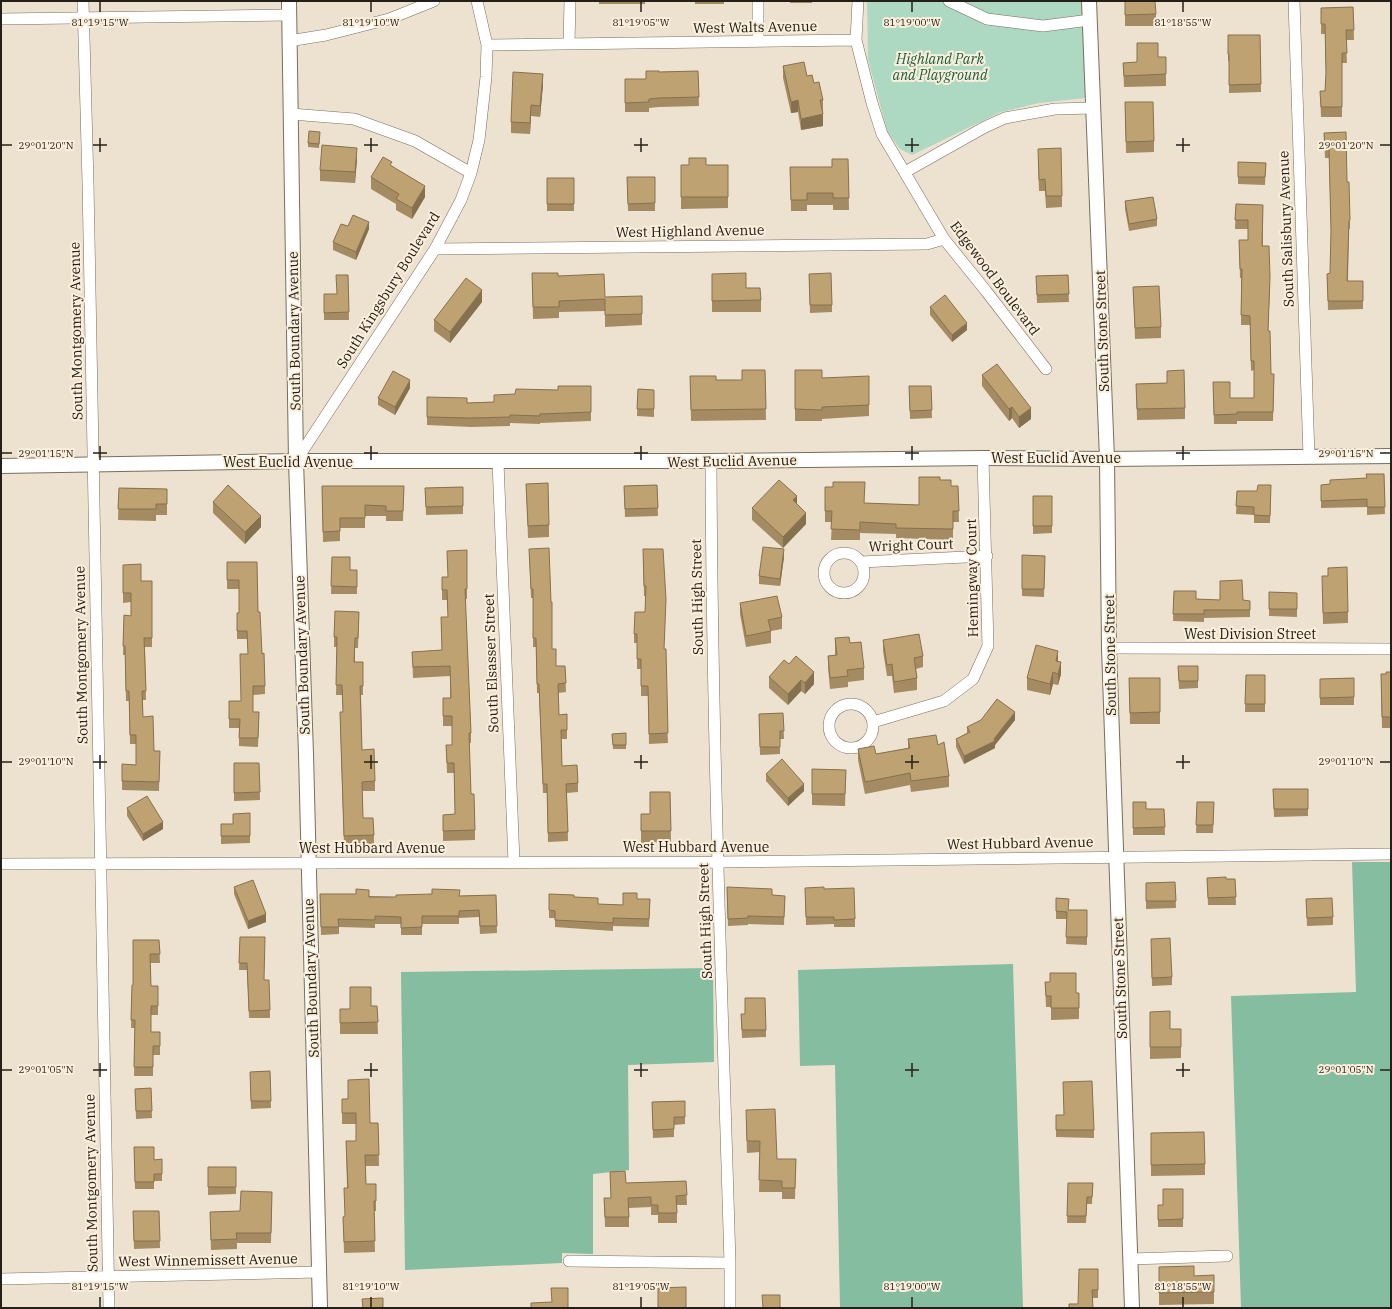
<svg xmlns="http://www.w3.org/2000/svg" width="1392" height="1309" font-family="'IBM Plex Serif',serif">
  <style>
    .green { fill: #add8c1 }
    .forest { fill: #84bda0 }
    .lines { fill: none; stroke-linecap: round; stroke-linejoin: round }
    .minor-casing { stroke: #786e5d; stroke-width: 12 }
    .tertiary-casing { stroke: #786e5d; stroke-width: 16 }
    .minor { stroke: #fff; stroke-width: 11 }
    .tertiary { stroke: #fff; stroke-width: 14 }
    .wall { fill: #a48b61 }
    .shaded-wall { fill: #86714f }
    .building { fill: #bfa271; stroke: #86714f }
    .ticks { fill: none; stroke: #242019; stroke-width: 1.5 }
    .labels { text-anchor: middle; stroke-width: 4; stroke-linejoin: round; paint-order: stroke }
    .street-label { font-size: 14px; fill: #242019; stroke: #fbefdc }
    .park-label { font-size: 14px; font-style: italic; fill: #195e42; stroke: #fbefdc }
    .ticks-label { font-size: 10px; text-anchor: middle; fill: #242019; stroke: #fbefdc; stroke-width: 4; stroke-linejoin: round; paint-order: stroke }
  </style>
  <rect width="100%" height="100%" fill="#ede2cf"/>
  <path class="green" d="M867,1H1084L1085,98L1039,103L1001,112L912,155L900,149L887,131L868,59Z"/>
  <path class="forest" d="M1352,862H1391V1308H1241L1231,996L1356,992Z
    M1013,964L1023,1308H840L835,1065L800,1066L798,970Z
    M713,968L714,1062L628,1065L629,1170L593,1174V1254L562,1253V1263L405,1270L401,972Z"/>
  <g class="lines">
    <g class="minor-casing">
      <path id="minor" d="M83,1L88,183L109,1308
        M758,1V41
        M858,1L856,40L872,103L882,134L944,239L986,291L1046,369
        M949,1L987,19L1043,26L1090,20
        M1294,1L1309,457
        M1,19L289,15
        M289,41L326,35L389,19L434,1
        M569,44L570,1
        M487,45L856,40
        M291,114L354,119L415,141L471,173
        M905,172L985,127L1005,118L1055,109L1093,108
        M435,249L927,244L944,239
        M296,461L435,249L461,200L471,173L479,140L486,77L487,45L477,1
        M711,461C712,729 722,996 730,1263V1308
        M498,462L514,862
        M824 573a20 20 0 1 1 40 0a20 20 0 1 1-40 0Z
        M861,562L987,556
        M1109,648L1391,649
        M829 726a22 22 0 1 1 44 0a22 22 0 1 1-44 0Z
        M873,722L944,701L973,679L988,646L983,458
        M1,864L718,862L1391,854
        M1130,1259L1227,1256
        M569,1261L730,1263
        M1,1279L319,1272"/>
    </g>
    <g class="tertiary-casing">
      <path id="tertiary" d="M289,1L296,461L306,754L320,1308
        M1089,1L1107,459L1109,648L1132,1308
        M1,466L296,461H711L983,458L1107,459L1391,456"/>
    </g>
    <use href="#minor" class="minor"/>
    <use href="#tertiary" class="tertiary"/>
  </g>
  <path class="wall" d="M599,1H645V4H599Z
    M695,1H724V4H695Z
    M790,1H812V3H790Z
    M1125,1L1156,14V26H1125Z
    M1353,7L1354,40H1346L1347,63H1342V117H1321L1320,91H1325L1326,78L1325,34H1321V8Z
    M1228,35H1260L1261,92L1229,93V61H1228Z
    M1137,43L1166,74V86L1124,87L1123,63L1137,62Z
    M783,66L807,76L814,83L823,100V111H822L823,126L801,130L798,112L791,113L783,78Z
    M698,71L699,106L659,107L649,108V112H625V79H646L659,72Z
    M543,85L540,117L531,116L530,134L511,133V122Z
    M1125,102L1154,141V152L1126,153Z
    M1324,133L1347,182L1350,220V229H1349L1348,281H1363V309L1328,310L1327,274L1330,273L1331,234L1329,158H1325Z
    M320,136L319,148L308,147V143Z
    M357,159L355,183L320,181V170Z
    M848,159L849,210H833V205H807V211H791L790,167H832Z
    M1038,160L1062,196V207L1046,208L1045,191H1039Z
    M1238,162L1266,163L1265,185L1238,184Z
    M681,165H728V208L681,209Z
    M392,167L425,197L412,219L396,210V204L371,189V177Z
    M627,177H655V211H628Z
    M547,178H574V211H547Z
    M1125,201L1157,219V226L1129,231L1125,209Z
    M1236,204L1263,205V246L1270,286L1268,331L1271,374H1274L1273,421H1237V424H1214L1213,382L1230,398H1254V370L1251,371L1250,325H1241V278H1240L1239,240H1248V229H1235Z
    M348,226L369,229L356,260L333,250V242Z
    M532,273L558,276L642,314V325L605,327V311L559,312V318L533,319Z
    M712,274L761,300V312H712Z
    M809,274L832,305V312L810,313Z
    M348,275L349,320H324V294H337Z
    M1068,275L1069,302L1037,303L1036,276Z
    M1133,287L1161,327V338L1135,339Z
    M482,302L450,343L434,331V320Z
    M930,307L967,330L952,342L930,315Z
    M765,370L766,420L691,421L690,376L716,380H742Z
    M795,370L822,378L869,405V416L822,419V421H795Z
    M1167,371L1185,408V419L1137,420L1136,384L1167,383Z
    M982,375L1031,419L1019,428L1012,418L1009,421L982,386Z
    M591,386V421L540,423V424L510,423V426L471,427L427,425V397L467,403L494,402L515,394L558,390Z
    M909,386H931L932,418L910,419Z
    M410,388L395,415L378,405V398Z
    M638,389L654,390V417L637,416Z
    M1384,474L1385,514L1367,515V507L1321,508V485L1330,484L1367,478Z
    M940,480L951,486H958L959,522H953V540L896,538V534L860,533V540H831L832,522H825V487L864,503L919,505Z
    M526,484L549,525V537L528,538Z
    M657,485L658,516L625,517L624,486Z
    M322,486H404L403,521H386V516H365V528H340V541L323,542Z
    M463,487V514L426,515L425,488Z
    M119,488L167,489V515H156V521L118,520Z
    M1237,491L1271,493L1270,523H1254V515L1236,514Z
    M1033,496H1052V533L1033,534Z
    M213,502L261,527L245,544L213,513Z
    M752,508L806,524L783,548L752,520Z
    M529,549L556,666H565L566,692L558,693L559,715L567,714V739H561L562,766L578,783V792L567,793L568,841L548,842L547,793H543L539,693H537L536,647H533V598H531Z
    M643,549L664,649L668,743L649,744L648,696H641V669H637V643H634V634L645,612L646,596H644Z
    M467,550V599H465L471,733V743H469L471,794L475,830V840L443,841V815L455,814L454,773H447L446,745H452V726H443V698H450V676L413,678L412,652L442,650L441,617H448L447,600H442V587L448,577Z
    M1022,555L1045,556L1044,597L1022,596Z
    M332,557L350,570H357V594H331Z
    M784,557L780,586L759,584V576Z
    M227,562H257L258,612L265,686V694L253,695V712H259L258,747L239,746V728H229V701H241L248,654L247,639H237V613H239V589H227Z
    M123,565L141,581H152V647H145L146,700H143V717L154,751H160L159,791L122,790V764L136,765V744H130L129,701H126L125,655H123L124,615L131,616V602L123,603Z
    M1322,587L1348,612V623L1323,624Z
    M1174,591L1196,599L1250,601V617L1204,618V622L1173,621Z
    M1269,592L1297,593V617L1269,616Z
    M740,603L782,617V629L771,631V643L746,647L740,614Z
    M359,622L358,648H355V662H363V695H361L362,750L375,781V791H362L363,818L374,835V844L344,845L340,721V712H343L342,695H336L337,647H334V637Z
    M835,638L850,643L864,668V680L848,682V687L830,689L828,667V656L835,655Z
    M883,640L923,656V667L916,669L917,678V690L894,693L892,676H887L883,651Z
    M1058,662L1061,674L1058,685L1053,684L1050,695L1027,690V678Z
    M789,664L814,684L805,694L801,691L788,705L769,688V677Z
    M1178,666H1198V688L1179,689Z
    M1391,672V728H1382L1381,674H1386Z
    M1246,675H1265V712H1245Z
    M1129,678H1160V724H1130Z
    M1354,678V705H1320V679Z
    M783,713L784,739H780V754L760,755L759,714Z
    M1015,720L995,745V748L964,764L956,747V739L967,733V727Z
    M626,733V749H613L612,734Z
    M908,739L938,745L949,776V787L911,792L910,785L865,794L858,760V749L876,754L908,748Z
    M234,763H259L260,800L234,801Z
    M812,769L846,770L845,806L812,805Z
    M766,774L804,791L788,806L766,781Z
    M1273,789H1308V816L1274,817Z
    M670,792L671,842L641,843V814H650Z
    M1133,802L1146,809H1164L1165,835H1133Z
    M1197,802H1214L1213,833H1196Z
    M127,808L163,829L143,841L127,816Z
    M250,813V843L221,844V824H233Z
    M1207,878L1226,879H1235L1236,905H1208Z
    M1175,882L1176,908L1146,909V883Z
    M234,887L266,922L248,929L234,894Z
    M727,887L772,895L785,896L784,925L748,924V925L728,926Z
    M805,888L824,889L855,919V927H834V924L806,925Z
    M320,894L396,897L459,896L496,895L497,933L480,934L479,917L459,918V924H422V935H401V924H375V928L339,927V934L321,935Z
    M549,894L574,897L598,904L623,905L637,899H650L649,927L613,926V931L555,927V918H549Z
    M1056,898L1069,910H1087V945L1066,944L1067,919H1056Z
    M1306,899L1333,917V925L1307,926Z
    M240,937L264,980L270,1010V1018H249L247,970H239Z
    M133,940H159L160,963H150L151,986H158V1015H151V1032H160V1055H153V1076H134L135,1028H131L132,985H133Z
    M1151,947L1172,977V985L1152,986Z
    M1045,982L1076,993L1079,1008V1019L1051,1020V1007H1046Z
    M377,1006L378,1034H340V1009H350Z
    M1150,1012L1170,1029H1181V1058L1150,1059Z
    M741,1014H745L766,1030V1037L742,1038Z
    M270,1071L271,1108L251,1109L250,1072Z
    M151,1088L152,1118L136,1119L135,1089Z
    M342,1099L370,1123H378L379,1166H365L366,1184L376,1201V1211H374L375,1252L344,1253L343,1217L345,1216L347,1188L346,1141H356V1124H342Z
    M685,1101V1124L674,1125V1137L653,1138L652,1102Z
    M1056,1115H1063L1094,1130V1138L1056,1137Z
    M746,1121L777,1159H796L795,1199H782V1192H759L760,1152L747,1153Z
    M1151,1133L1205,1164V1175L1151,1176Z
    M134,1147L154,1160L162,1159V1181H154V1189H135Z
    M208,1167H236V1194L208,1195Z
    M610,1172L626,1183L686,1181L687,1205H677V1223H658V1215H651V1207L629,1208V1227H605L604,1198H611Z
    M1068,1183H1093L1092,1204H1087L1086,1223H1067Z
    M1183,1189V1227H1158V1205H1163Z
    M272,1192L271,1243H237V1249L211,1250L210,1222L240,1211Z
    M133,1211H159L160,1248L134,1249Z
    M1159,1267L1194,1276L1214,1275V1304L1159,1305Z
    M1098,1269V1298H1092L1078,1304Z"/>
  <path class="shaded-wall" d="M543,74V85L540,117V106Z
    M798,100V112L791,113V102Z
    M531,105V116L530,134V123Z
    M823,114V126L801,130V119Z
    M357,148V159L355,183V172Z
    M425,186V197L412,219V208Z
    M369,222V229L356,260V252Z
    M482,290V302L450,343V332Z
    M967,323V330L952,342V335Z
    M410,380V388L395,415V407Z
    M1012,407V418L1009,421V409Z
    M1031,408V419L1019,428V417Z
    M797,496V508L793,500Z
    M806,513V524L783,548V537Z
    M261,516V527L245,544V532Z
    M784,549V557L780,586V579Z
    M1058,651V662L1056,661Z
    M1061,662V674L1058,685V674Z
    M814,672V684L805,694V683Z
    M1053,672V684L1050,695V684Z
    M801,680V691L788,705V694Z
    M1015,712V720L995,745V748L964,764V756L994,739Z
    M804,784V791L788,806V798Z
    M163,822V829L143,841V834Z
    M266,914V922L248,929V921Z"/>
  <path class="building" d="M1125,1H1155L1156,14L1125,15Z
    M1353,7L1354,30H1346L1347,53H1342V107H1321L1320,91H1325L1326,73L1325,24H1321V8Z
    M1228,35H1260L1261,84L1229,85V54H1228Z
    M1137,43H1158V57H1166V74L1124,76L1123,63L1137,62Z
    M804,62L807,76L812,75L814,83L819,82L823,100H820L823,114L801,119L798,100L791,102L783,66Z
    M646,71H659V72L698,71L699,97L659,98L649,99V102L625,103V79H646Z
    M513,72L543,74L540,106L531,105L530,123L511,122Z
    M1125,102H1153L1154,141L1126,142Z
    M309,131L320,132L319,144L308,143Z
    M1346,132L1347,182H1349L1350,220L1349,221L1347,281H1363V301H1328L1327,274L1330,273L1331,230L1329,149H1325L1324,133Z
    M322,145L357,148L355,172L320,170Z
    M1061,148L1062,196H1046L1045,179L1039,180L1038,149Z
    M383,157L392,162L390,165L425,186L412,208L396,199L399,194L371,177Z
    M689,158H706V165H728V197H681V165H689Z
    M832,159H848L849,198H833V193H807V200H791L790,167H832Z
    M1238,162L1266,163L1265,177H1238Z
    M627,177H655V203L628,204Z
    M547,178H574V204H547Z
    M1153,197L1157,219L1129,224L1125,201Z
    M1236,204L1263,205L1262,246H1269L1270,277L1268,331H1270L1271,374H1274L1273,412H1237V414L1214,415L1213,382H1230V398H1254V361H1251L1250,316L1241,315L1242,269H1240L1239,240H1248V220H1235Z
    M353,215L369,222L356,252L333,242L341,224L348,226Z
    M532,273H558V276L604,274L605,297L642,296V314L605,315V299L559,301V307H533Z
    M746,273V288H760L761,300L712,301V274Z
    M831,273L832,305H810L809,274Z
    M336,275H348L349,312L324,313V294H337Z
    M1068,275L1069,294L1037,295L1036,276Z
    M466,278L482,290L450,332L434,320Z
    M1159,286L1161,327L1135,328L1133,287Z
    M945,295L967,323L952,335L930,307Z
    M997,364L1031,408L1019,417L1012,407L1009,409L982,375Z
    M742,370H765L766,409L691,410L690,376H716V380H742Z
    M795,370H822V378L869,376V405L822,407V410L795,409Z
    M1184,370L1185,408L1137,409L1136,384L1167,383V371Z
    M393,371L410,380L395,407L378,398Z
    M558,386H591V412L540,414V416L510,415V417L471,418L427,417V397L467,398V403L494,402V395L515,394L516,389L558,390Z
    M909,386H931L932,410L910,411Z
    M638,389L654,390V409H637Z
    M1366,474H1384L1385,507H1367V499L1321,501V485L1330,484V480L1367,478Z
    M919,477H940V480H951V486H958L959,511H953V529L896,528V524L860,522V530L831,529L832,511H825V487H833V482H865L864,503L919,505Z
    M779,480L797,496L793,500L806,513L783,537L752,508Z
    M548,483L549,525L528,526L526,484Z
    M228,485L261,516L245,532L213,502Z
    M657,485L658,508L625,509L624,486Z
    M1258,485H1271L1270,516L1254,515V507L1236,506L1237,491H1257Z
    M322,486H404L403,511H386V506L365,505V518H340V531L323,532Z
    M463,487V506L426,507L425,488Z
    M119,488L167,489V504H156V509H118Z
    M1033,496H1052V526H1033Z
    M763,547L784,549L780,579L759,576Z
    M549,548L551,602H552V649H556V666H565L566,683L558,684L559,715L567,714V730H561L562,766L577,765L578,783L566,784L568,832L548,833L547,784H543L539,684H537L536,638H533V589H531L529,549Z
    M643,549H663L666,599L664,649H666L668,733L649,734L648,686H641V659H637V634H634L635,612H645L646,586H644Z
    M467,550V589H465L471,733H469L471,794H474L475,830L443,831V815L455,814L454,763H447L446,745H452V716H443V698H451L450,666L413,667L412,652L442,650L441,617H448L447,590H442V577H448L447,551Z
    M1022,555L1045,556L1044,589H1022Z
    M332,557H350V570H357V587L331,586Z
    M227,562H257L258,612H260L262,654L264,653L265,686H253V712H259L258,738H239L240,719H229V701H241L240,654H248L247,631H237V613H239V580H227Z
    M141,564V581H152V638H144L146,691H142L143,717L153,716L154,751H160L159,782L122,781V764L136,765V735H130L129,691H126L125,646H123L124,615L131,616V593H123V565Z
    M1347,567L1348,612L1323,613L1322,576H1328V568Z
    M1242,580L1243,600L1250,601V610H1204V614H1173L1174,591H1196V599L1220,600V581Z
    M1269,592L1297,593V609H1269Z
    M777,596L782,617L768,620L771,631L746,636L740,603Z
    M335,611L359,612L358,638H355L354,662H363V686H360L362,750L374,749L375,781L362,782L363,818H373L374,835L344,836L340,712H343L342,685H336L337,637H334Z
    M919,634L923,656L914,658L917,678L894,682L892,664L887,665L883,640Z
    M849,637L850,643L861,642L864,668L847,670L848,676L830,678L828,656L837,655L835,638Z
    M1036,645L1058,651L1056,661L1061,662L1058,674L1053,672L1050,684L1027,678Z
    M796,656L814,672L805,683L801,680L788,694L769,677L784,660L789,664Z
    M1178,666H1198V681H1179Z
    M1386,672H1391V717H1382L1381,674H1386Z
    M1246,675H1265V704H1245Z
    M1129,678H1160V712L1130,713Z
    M1354,678V697L1320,698V679Z
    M997,699L1015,712L994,739L995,741L964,756L956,739L970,732L967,727L981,720Z
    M783,713L784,731H780V747H760L759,714Z
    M626,733V745H613L612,734Z
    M936,735L938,745L944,742L949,776L911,781L910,773L865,782L858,749L874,746L876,754L910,748L908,739Z
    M782,759L804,784L788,798L766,774Z
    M234,763H259L260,792L234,793Z
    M812,769L846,770L845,794H812Z
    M1273,789H1308V809H1274Z
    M650,792H670L671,831H641V814H650Z
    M147,796L163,822L143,834L127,808Z
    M1133,802H1146V809H1164L1165,827L1133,828Z
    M1197,802H1214L1213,825H1196Z
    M250,813V836H221V824H233V814Z
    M1226,877V879H1235L1236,897L1208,898L1207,878Z
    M253,880L266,914L248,921L234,887Z
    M1175,882L1176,901H1146V883Z
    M727,887L772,889V895L785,896L784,917L748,916V918L728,919Z
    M824,887V889L854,888L855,919L834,920V917H806L805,888Z
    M356,889L369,890V897H396V895L432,894V889L460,890L459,896L496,895L497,926H480L479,910L459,911V916H422V927L401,928V917L375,916V920L338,919L339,927H321L320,894H356Z
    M623,893H637V899H650L649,919L613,918V923L555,920V911L549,910V894L574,895V897L598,898V904L623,905Z
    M1056,898L1069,899L1068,910H1087V937H1066L1067,912L1056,911Z
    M1332,898L1333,917L1307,918L1306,899Z
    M240,937H265L264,980H269L270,1010L249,1011L247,963H239Z
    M1170,938L1172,977L1152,978L1151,939Z
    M133,940H159L160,954H150L151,986H158V1006H151V1032H160V1046H153V1067H134L135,1020H131L132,985H133Z
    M1050,973H1076V993H1079V1008H1051V996H1046L1045,982H1050Z
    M350,987H371V1006H377L378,1022L340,1023V1009H350Z
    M745,998H765L766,1030H742L741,1014H745Z
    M1170,1011V1029H1181V1047H1150V1012Z
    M270,1071L271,1101H251L250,1072Z
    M369,1079L370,1123H378L379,1155H365L366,1184H376V1201H374L375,1241L344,1242L343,1217L345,1216L344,1188H348L346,1141H356V1113H342V1099H348V1080Z
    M1092,1081L1094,1130H1056V1115H1064L1063,1082Z
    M151,1088L152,1111H136L135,1089Z
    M685,1101V1117H674V1129L653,1130L652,1102Z
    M775,1109L777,1159H796L795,1188H782V1181L759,1180L760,1141H747L746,1110Z
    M1204,1132L1205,1164L1151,1165V1133Z
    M134,1147H154V1160L162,1159V1174H154V1182H135Z
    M208,1167H236V1187H208Z
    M625,1171L626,1183L686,1181L687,1195L676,1196L677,1213H658V1205H651V1197L628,1198L629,1217H605L604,1198H611L610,1172Z
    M1068,1183H1093L1092,1197H1087L1086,1216H1067Z
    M1163,1189H1183V1219L1158,1220V1205H1163Z
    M241,1191L272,1192L271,1233H236L237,1239L211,1240L210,1212L240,1211Z
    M133,1211H159L160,1241H134Z
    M1194,1266V1276L1214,1275V1292L1159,1293V1267Z
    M1079,1269H1098V1290H1092L1093,1308H1069V1304H1078Z
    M686,1287V1308H658V1288Z
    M551,1288H568V1308H531V1303L552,1302Z
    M762,1295H780V1308H763Z
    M383,1298V1308H363L362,1299Z"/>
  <path class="ticks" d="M100,2V12M371,2V12M641,2V12M912,2V12M1183,2V12M100,138V152M371,138V152M641,138V152M912,138V152M1183,138V152M2,145H12M93,145H107M364,145H378M634,145H648M905,145H919M1176,145H1190M1380,145H1390M100,446V460M371,446V460M641,446V460M912,446V460M1183,446V460M2,453H12M93,453H107M364,453H378M634,453H648M905,453H919M1176,453H1190M1380,453H1390M100,755V769M371,755V769M641,755V769M912,755V769M1183,755V769M2,762H12M93,762H107M364,762H378M634,762H648M905,762H919M1176,762H1190M1380,762H1390M100,1063V1077M371,1063V1077M641,1063V1077M912,1063V1077M1183,1063V1077M2,1070H12M93,1070H107M364,1070H378M634,1070H648M905,1070H919M1176,1070H1190M1380,1070H1390M100,1297V1307M371,1297V1307M641,1297V1307M912,1297V1307M1183,1297V1307"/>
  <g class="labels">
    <g class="street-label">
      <text transform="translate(755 27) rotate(-1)" y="5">West Walts Avenue</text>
      <text transform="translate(1286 229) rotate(-92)" y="5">South Salisbury Avenue</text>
      <text transform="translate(690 231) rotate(-1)" y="5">West Highland Avenue</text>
      <text transform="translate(995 278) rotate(53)" y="5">Edgewood Boulevard</text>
      <text transform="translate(388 290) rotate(-58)" y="5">South Kingsbury Boulevard</text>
      <text transform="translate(76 331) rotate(-91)" y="5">South Montgomery Avenue</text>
      <text transform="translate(294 331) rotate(-91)" y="5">South Boundary Avenue</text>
      <text transform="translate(1102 331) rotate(-92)" y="5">South Stone Street</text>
      <text x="1056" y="463">West Euclid Avenue</text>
      <text transform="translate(732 461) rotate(-1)" y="5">West Euclid Avenue</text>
      <text x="288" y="467">West Euclid Avenue</text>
      <text transform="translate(911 545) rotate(-2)" y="5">Wright Court</text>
      <text transform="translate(972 578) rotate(-91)" y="5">Hemingway Court</text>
      <text transform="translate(697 597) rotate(-91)" y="5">South High Street</text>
      <text x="1250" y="639">West Division Street</text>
      <text transform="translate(81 655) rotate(-91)" y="5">South Montgomery Avenue</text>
      <text transform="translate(302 655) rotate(-92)" y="5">South Boundary Avenue</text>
      <text transform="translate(1110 655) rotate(-91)" y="5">South Stone Street</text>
      <text transform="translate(491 663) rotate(-92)" y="5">South Elsasser Street</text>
      <text transform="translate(1020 843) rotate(-1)" y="5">West Hubbard Avenue</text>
      <text x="696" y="852">West Hubbard Avenue</text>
      <text x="372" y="853">West Hubbard Avenue</text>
      <text transform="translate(705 921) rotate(-92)" y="5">South High Street</text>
      <text transform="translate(311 978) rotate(-92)" y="5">South Boundary Avenue</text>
      <text transform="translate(1120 978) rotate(-92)" y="5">South Stone Street</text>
      <text transform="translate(91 1183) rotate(-91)" y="5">South Montgomery Avenue</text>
      <text transform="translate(208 1260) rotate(-1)" y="5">West Winnemissett Avenue</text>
    </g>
    <g class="park-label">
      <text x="940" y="64">Highland Park<tspan x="940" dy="16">and Playground</tspan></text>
    </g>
  </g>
  <g class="ticks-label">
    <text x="100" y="26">81°19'15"W</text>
    <text x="371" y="26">81°19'10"W</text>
    <text x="641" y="26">81°19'05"W</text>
    <text x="912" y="26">81°19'00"W</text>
    <text x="1183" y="26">81°18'55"W</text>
    <text x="46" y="149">29°01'20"N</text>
    <text x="1346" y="149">29°01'20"N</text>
    <text x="46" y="457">29°01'15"N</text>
    <text x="1346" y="457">29°01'15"N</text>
    <text x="46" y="765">29°01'10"N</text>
    <text x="1346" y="765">29°01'10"N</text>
    <text x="46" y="1073">29°01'05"N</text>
    <text x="1346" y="1073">29°01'05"N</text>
    <text x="100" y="1290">81°19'15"W</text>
    <text x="371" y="1290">81°19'10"W</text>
    <text x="641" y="1290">81°19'05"W</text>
    <text x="912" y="1290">81°19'00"W</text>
    <text x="1183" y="1290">81°18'55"W</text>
  </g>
  <rect width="1392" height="1309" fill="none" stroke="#242019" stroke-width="4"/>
</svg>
